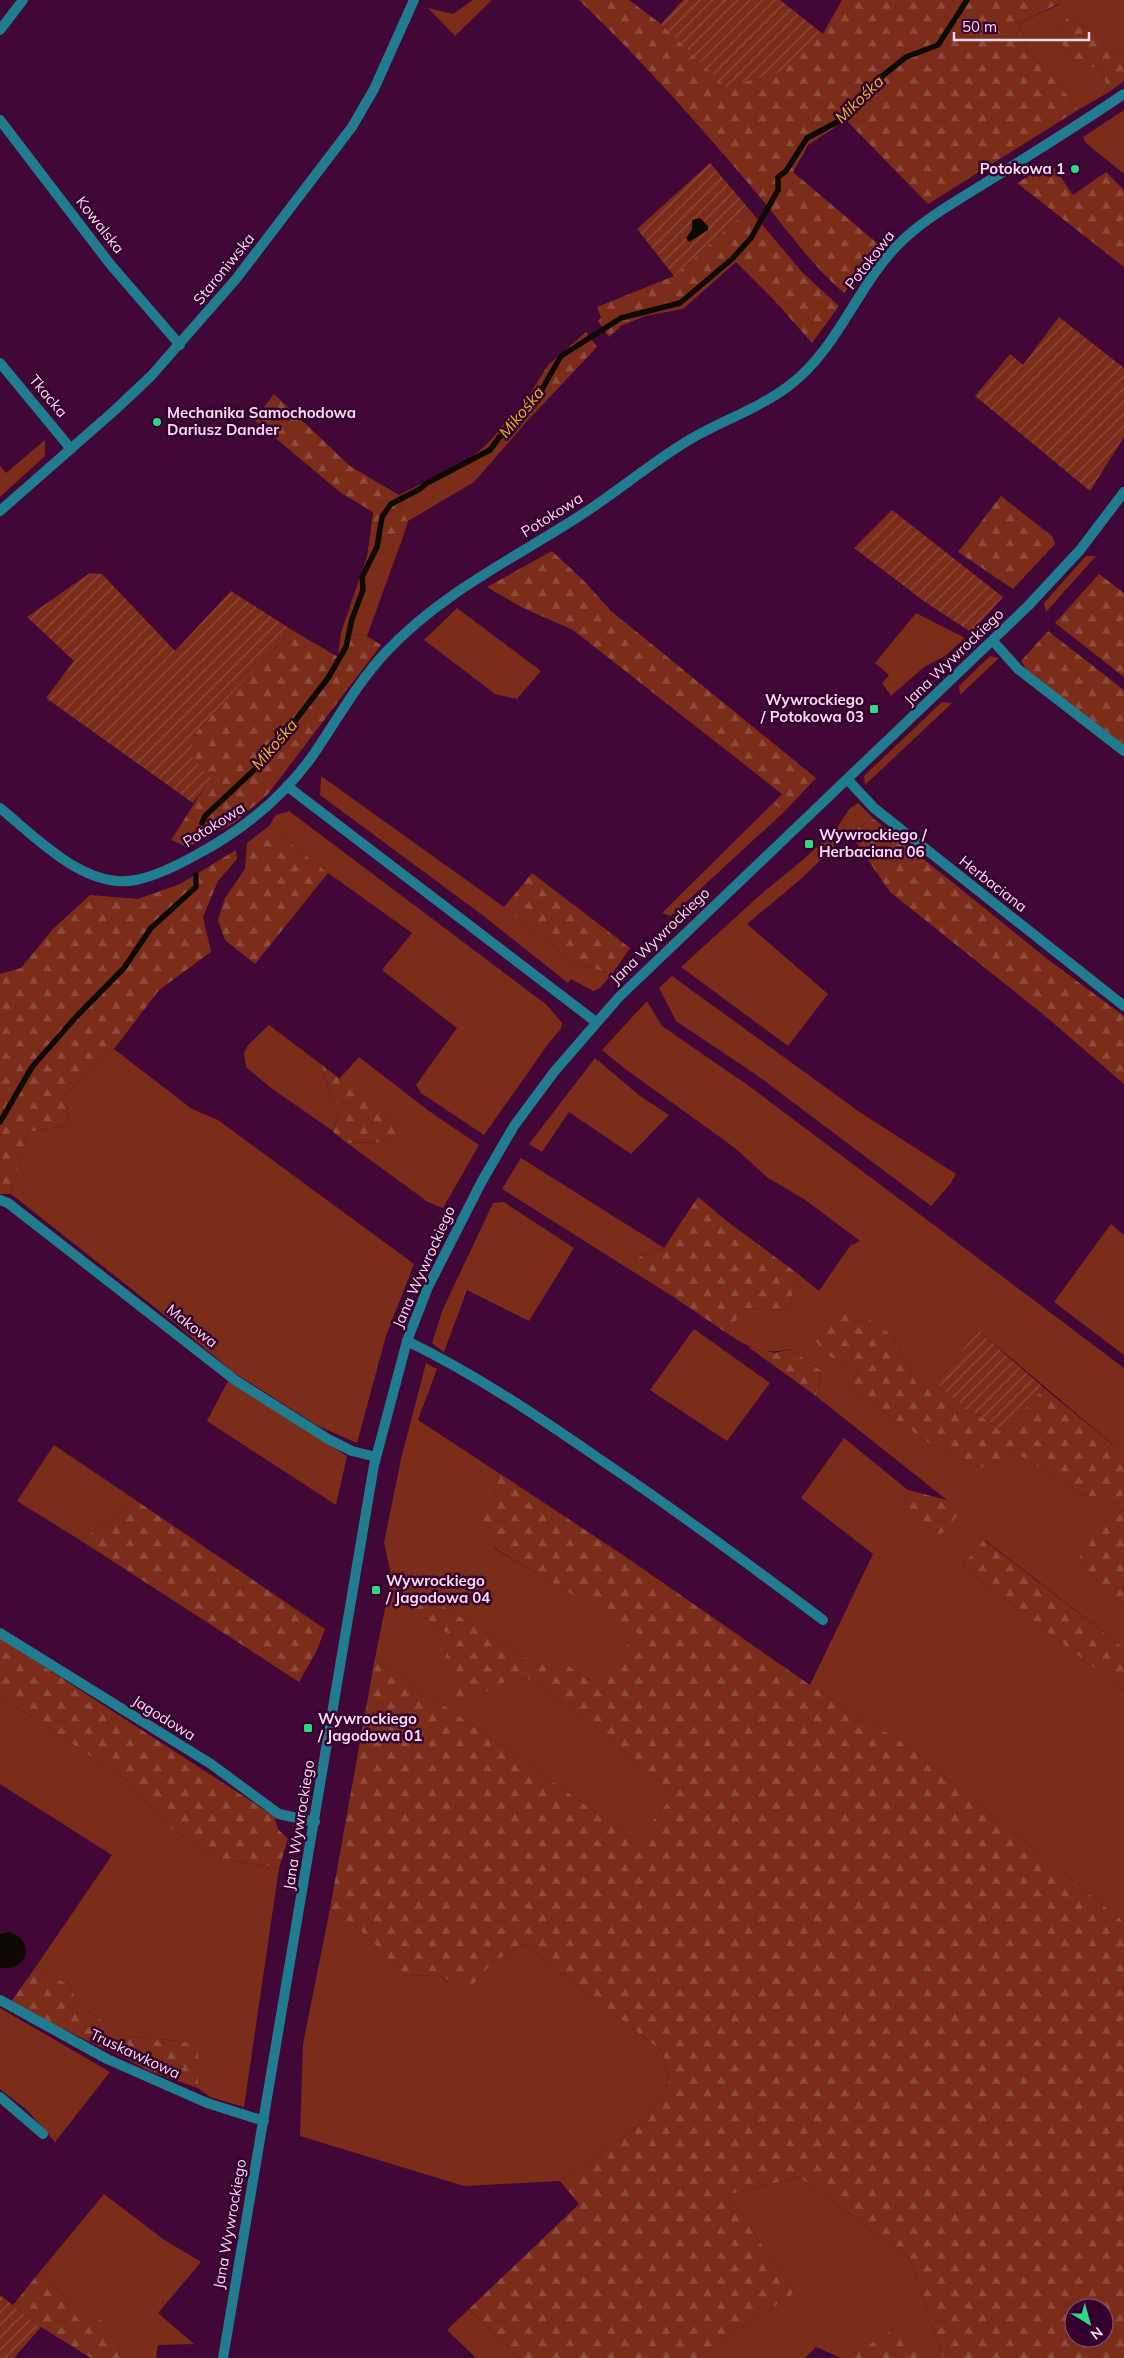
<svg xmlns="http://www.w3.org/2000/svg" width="1124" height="2358" font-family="Mulish,sans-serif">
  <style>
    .grass { fill: #7b2d1a }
    .forest { fill: url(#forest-firs); fill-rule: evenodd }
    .garden { fill: url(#garden-furrows) }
    .water { fill: #0e0a01 }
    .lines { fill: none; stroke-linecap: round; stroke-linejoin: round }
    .stream { stroke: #0e0a01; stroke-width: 5.5 }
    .minor { stroke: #217c8f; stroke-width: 10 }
    .tertiary { stroke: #217c8f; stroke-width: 10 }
    .poi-dot { fill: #31d882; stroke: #34002d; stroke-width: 2 }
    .labels { text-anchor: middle; stroke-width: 5; stroke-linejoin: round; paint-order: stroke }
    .poi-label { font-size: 15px; font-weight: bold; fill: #fddaf4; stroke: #34002d; text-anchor: start }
    .street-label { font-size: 15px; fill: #fddaf4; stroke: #34002d }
    .water-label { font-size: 16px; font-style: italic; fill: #e2bf1d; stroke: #34002d }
  </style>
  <defs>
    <pattern id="forest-firs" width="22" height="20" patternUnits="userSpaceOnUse" patternTransform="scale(1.25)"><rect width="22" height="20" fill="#7b2d1a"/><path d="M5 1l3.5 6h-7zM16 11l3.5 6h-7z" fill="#8f4b3c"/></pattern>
    <pattern id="garden-furrows" width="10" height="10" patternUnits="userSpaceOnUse" patternTransform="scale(1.25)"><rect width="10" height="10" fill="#7b2d1a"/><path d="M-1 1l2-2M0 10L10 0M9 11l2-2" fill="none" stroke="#8f4b3c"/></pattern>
  </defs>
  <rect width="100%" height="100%" fill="#400737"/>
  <path class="grass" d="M473,0H492L455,36L428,8L453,14Z
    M1059,0H1124V48L1110,53L1094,32L1067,18L1057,35L1072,60L1101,70L1109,92L1078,110L1050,72L1027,51L1018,24L1060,4Z
    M1124,110V174L1086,143L1083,137Z
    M523,405L529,419L474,482L408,521L403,513L399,495C427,480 463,467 486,445C500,431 506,418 523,405Z
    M45,440V456L0,497V466L6,473Z
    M404,534L367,636L341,633L367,556L370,536Z
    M1086,556H1096L1046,612L1044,603Z
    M457,608L541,671L517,699L495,694L424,640Z
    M916,613L965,638L945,656L924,667L891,696L882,683L889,675L875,663Z
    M990,656L999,658L960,695L959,686Z
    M942,702L952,703L865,785L864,776Z
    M321,776L504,907L574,963L612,974L600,988L593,991L571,979L568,983L485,917L320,795Z
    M858,803L874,819L849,832L801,879L747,924L828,994L788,1046L681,967L760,895L804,859L837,828L849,809Z
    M772,804L785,811L671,916L662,913Z
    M289,811L547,1005L562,1023L561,1029L548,1044L484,1135L421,1093L416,1085L457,1028L382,970L412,933L328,873L269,826L276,815Z
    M672,976L861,1113L956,1174L951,1183L931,1206L758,1076L676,1021L659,988Z
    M647,1001L662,1026L749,1086L1124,1368V1454L979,1331L970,1337L953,1366L922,1393L903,1360L893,1336L826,1355L859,1371L846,1386L929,1443L980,1468L1014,1452L1083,1494L1116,1505L1124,1492V1512L1115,1506L1082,1543L1080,1562L1105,1589L1124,1604V1648L985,1540L962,1566L1124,1691V1922L902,1742L810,1685L873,1554L801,1498L844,1438L908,1490L904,1513L956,1516L947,1500L816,1396L822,1371L791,1349C764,1355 750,1349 728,1334L743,1308L789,1310L797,1273L819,1291L850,1246L860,1241L804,1199L768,1178L735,1148L624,1068L602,1050Z
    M269,1025L322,1065L329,1092L340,1108L333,1131L271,1088L246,1067L244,1053L248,1045Z
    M114,1049L192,1109L218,1120L414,1264L386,1336L357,1443L318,1426L233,1372L176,1324L11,1194L28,1132L71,1125L63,1097Z
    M359,1057L429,1111L479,1145L443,1208L428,1202L347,1143L380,1142L399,1135L394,1122L339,1079Z
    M595,1058L640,1096L669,1115L631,1154L569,1112L542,1152L529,1144Z
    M521,1158L664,1248L638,1257L675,1298L502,1189Z
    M504,1202L574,1248L529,1321L467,1290L444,1352L432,1343L443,1309L493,1203Z
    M1111,1224L1124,1235V1355L1054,1302Z
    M694,1329L770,1383L727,1441L650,1390Z
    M426,1363L437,1369L418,1420L499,1473L494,1494L495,1549L640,1634L592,1681L561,1662L530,1660L391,1574L384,1543L401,1459Z
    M228,1381L347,1456L336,1505L207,1421Z
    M54,1445L134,1499L125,1510L80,1540L17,1501Z
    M388,1594L453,1637L498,1684L527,1678L590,1722L674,1794L636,1842L540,1772L375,1658Z
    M0,1696L128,1781L171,1829L217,1858L279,1868L244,2107L210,2097L198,2088V2043L126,2036L125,2058L94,2044L101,2019L79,2006L70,1985L35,1968L112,1855L0,1784Z
    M330,1909L359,1929L405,1975L440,1976L448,1982L475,1983L493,1962L524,1944L663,2052L669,2083L644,2122L560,2181L464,2186L300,2136L303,2044Z
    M0,2008L110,2072L55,2142L27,2110L0,2089Z
    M799,2177L909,2257L943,2358H929L898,2327L847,2358H841L816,2347L805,2358H696L795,2293L728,2195Z
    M104,2194L163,2239L201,2262L158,2313L194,2344L158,2345L156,2358H120L118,2345L76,2316L61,2292L38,2274Z
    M469,2309L519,2358H476L447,2330Z"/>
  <path class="forest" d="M579,0H629L661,24L823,34L842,0H1059L1060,3L1018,24L1027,51L1050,72L1078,110L928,204L846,120L808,145L793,172L878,244L870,270L861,272L844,293C809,263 784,225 754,190C699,125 641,59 579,0Z
    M1067,18L1094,32L1110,53L1124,48V81L1109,92L1101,70L1072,60L1057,35Z
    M1051,163L1073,195L1106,172L1124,190V267L1017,183Z
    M749,209L802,272L839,306L812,343L775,301L736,262L683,309L645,316L621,326L609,337L598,321L601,318L597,307L674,276Z
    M586,332L597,347L529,419L523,405L548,365Z
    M274,394L350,466L399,495L403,513L408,521L404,534L370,536L373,512L341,493L254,420Z
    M1001,496L1052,536L1055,544L1013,589L958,552Z
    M552,551L584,581L611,611L816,778L785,811L772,804L782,794L573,630L523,608L487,587Z
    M1099,574L1124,593V677L1055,623Z
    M292,630L338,657L341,633L367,636L381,645L268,794L234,823L188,847L171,840L210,779L189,755L195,733Z
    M1048,631L1124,690V745L1027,670L1021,661Z
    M874,819L1046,958L1124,1016V1084L1044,1015L890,892L849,832Z
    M269,826L328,873L255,964L225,940L218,920L225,898L245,869L247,843Z
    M236,850L237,859L218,881L203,917L211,952L159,990L114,1049L63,1097L71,1125L28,1132L11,1194H0V974L21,968L53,929L90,895L138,899L180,884Z
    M532,873L630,948L612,974L574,963L504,907Z
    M322,1065L394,1122L399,1135L380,1142L347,1143L333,1132L340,1108L329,1092Z
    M698,1197L728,1222L797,1273L789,1310L743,1308L728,1334L675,1298L638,1257L664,1248Z
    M861,1314L893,1336L903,1360L922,1393L934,1382L950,1397L1004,1431L1044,1388L1124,1454V1492L1116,1505L1124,1512V1604L1105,1589L1080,1562L1081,1543L1115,1505L1083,1494L1014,1452L980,1468L929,1443L846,1386L859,1371L826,1355L815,1340L830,1316Z
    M748,1347L775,1353L791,1349L822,1371L816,1396Z
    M499,1473L623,1555L810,1685L902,1742L1124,1922V2358H943L909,2257L799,2177L728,2195L795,2293L696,2358H519L469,2309L579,2204L560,2181L644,2122L669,2083L663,2052L524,1944L493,1962L475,1983L460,1988L440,1976L405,1975L359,1929L330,1909L375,1658L540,1772L636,1842L674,1794L590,1722L527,1678L498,1684L462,1707L442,1667L453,1637L388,1594L391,1574L530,1660L561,1661L591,1681L639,1634L496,1549L481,1525L494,1494ZM1074,2308H1104V2338H1074Z
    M908,1490L947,1500L957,1516L943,1533L933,1540L904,1513Z
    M134,1499L325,1629L317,1650L299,1682L80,1540L125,1510Z
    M984,1540L1124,1648V1691L962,1566Z
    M0,1638L274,1816L278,1829L288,1839L279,1868L217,1858L171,1829L128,1781L0,1696Z
    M35,1968L70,1985L79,2006L101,2019L94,2044L10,2003Z
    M126,2036L198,2043V2088L149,2071L125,2058Z
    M38,2274L61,2292L76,2316L100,2319L118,2345L120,2358H91L41,2327L13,2305Z
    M899,2326L929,2358H847Z"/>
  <path class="garden" d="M683,0H780L823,34L783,71L726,87L661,24Z
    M710,163L749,209L674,276L637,229Z
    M1059,317L1124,368V437L1090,491L975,396L1010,354L1023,365Z
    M892,510L1003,597L971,632L925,602L854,548Z
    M90,573L102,574L175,651L231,591L292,630L195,733L190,755L211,779L193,803L46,698L74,661L27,617Z
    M979,1331L1044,1388L1004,1431L950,1397L934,1382L953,1366L970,1337Z
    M0,2295L41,2327L14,2358H0Z"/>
  <path class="water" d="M700,218L708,226V230L689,242L686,238L692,230V220Z
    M9,1932C37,1941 28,1972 0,1968V1934Z"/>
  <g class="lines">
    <path class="stream" d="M202,823L205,816L253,771L281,739L328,678L346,647L352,619L363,590L362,577L377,547L382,517L391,504L420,489L427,483L490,450L512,420L537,398L561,356L621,318L680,303L732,259L751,238L778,190V177L786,171L807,138L843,119L865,90L906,57L938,45L967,0
      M0,1122L32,1067L76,1017L124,968L151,928L196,887V875"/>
    <path class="minor" d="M0,30L23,0
      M0,120L110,264L180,345
      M0,363L71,449
      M993,641L1018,669L1124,751
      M848,780L874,808L1124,1006
      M287,786L596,1022
      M0,808C37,838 85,890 136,880C156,876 178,865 196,855C241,831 281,799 311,758C336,722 357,683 386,652C442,592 515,558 581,515C618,491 651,463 689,440C721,421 760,408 790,385C841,346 859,279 906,237C931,215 961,198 990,180C1035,152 1080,124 1124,94
      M0,1200L8,1203L235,1380L328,1439L352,1451L376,1457
      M407,1341C475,1374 539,1417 601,1460C677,1511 750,1565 823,1620
      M0,1633L211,1764L279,1814L315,1822
      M0,2000L107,2059L207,2103L264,2121
      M0,2097L43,2134"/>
    <path class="tertiary" d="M0,511L115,410L151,376L236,279L352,127L374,89L414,0
      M223,2358L374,1465L407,1341L428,1287L482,1181L514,1126L554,1072L619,997L1028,606L1080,550L1124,492"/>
  </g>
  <g class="poi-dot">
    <circle cx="1075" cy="169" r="5"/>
    <circle cx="157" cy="422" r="5"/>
    <rect x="869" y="704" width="10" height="10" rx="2.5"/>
    <rect x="804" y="839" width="10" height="10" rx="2.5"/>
    <rect x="371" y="1585" width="10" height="10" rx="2.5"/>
    <rect x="303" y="1723" width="10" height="10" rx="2.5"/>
  </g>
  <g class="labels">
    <g class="poi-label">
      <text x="1065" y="174" text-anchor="end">Potokowa 1</text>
      <text x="167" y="418">Mechanika Samochodowa<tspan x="167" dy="17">Dariusz Dander</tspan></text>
      <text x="864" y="705" text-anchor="end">Wywrockiego<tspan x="864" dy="17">/ Potokowa 03</tspan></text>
      <text x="819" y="840">Wywrockiego /<tspan x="819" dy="17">Herbaciana 06</tspan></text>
      <text x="386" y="1586">Wywrockiego<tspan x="386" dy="17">/ Jagodowa 04</tspan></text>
      <text x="318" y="1724">Wywrockiego<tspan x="318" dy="17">/ Jagodowa 01</tspan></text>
    </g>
    <g class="street-label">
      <text transform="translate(100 225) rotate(52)" y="5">Kowalska</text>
      <text transform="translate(870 260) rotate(-52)" y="5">Potokowa</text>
      <text transform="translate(224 269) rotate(-51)" y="5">Staroniwska</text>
      <text transform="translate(48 396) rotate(50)" y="5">Tkacka</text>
      <text transform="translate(552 515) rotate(-32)" y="5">Potokowa</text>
      <text transform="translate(954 657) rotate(-44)" y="5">Jana Wywrockiego</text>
      <text transform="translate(214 825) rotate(-32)" y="5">Potokowa</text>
      <text transform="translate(993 884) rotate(38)" y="5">Herbaciana</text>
      <text transform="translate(660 936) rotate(-44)" y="5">Jana Wywrockiego</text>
      <text transform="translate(424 1267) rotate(-66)" y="5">Jana Wywrockiego</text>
      <text transform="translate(192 1326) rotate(38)" y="5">Makowa</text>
      <text transform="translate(164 1718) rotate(32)" y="5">Jagodowa</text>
      <text transform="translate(299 1825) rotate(-81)" y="5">Jana Wywrockiego</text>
      <text transform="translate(135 2054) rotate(25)" y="5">Truskawkowa</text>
      <text transform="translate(230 2224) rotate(-80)" y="5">Jana Wywrockiego</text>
    </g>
    <g class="water-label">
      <text transform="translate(859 99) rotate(-44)" y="6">Mikośka</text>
      <text transform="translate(521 412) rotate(-50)" y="6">Mikośka</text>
      <text transform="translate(274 744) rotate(-49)" y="6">Mikośka</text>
    </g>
  </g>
  <g transform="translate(1089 2323) rotate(143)"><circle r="24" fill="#34002d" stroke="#84577d"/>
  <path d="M0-4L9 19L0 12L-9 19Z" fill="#31d882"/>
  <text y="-8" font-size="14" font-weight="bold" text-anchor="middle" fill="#fddaf4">N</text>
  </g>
  <path d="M954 32v8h135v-8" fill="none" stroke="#fddaf4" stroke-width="2.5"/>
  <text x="962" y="32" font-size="15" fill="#fddaf4" stroke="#34002d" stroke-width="4" paint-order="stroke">50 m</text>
</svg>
